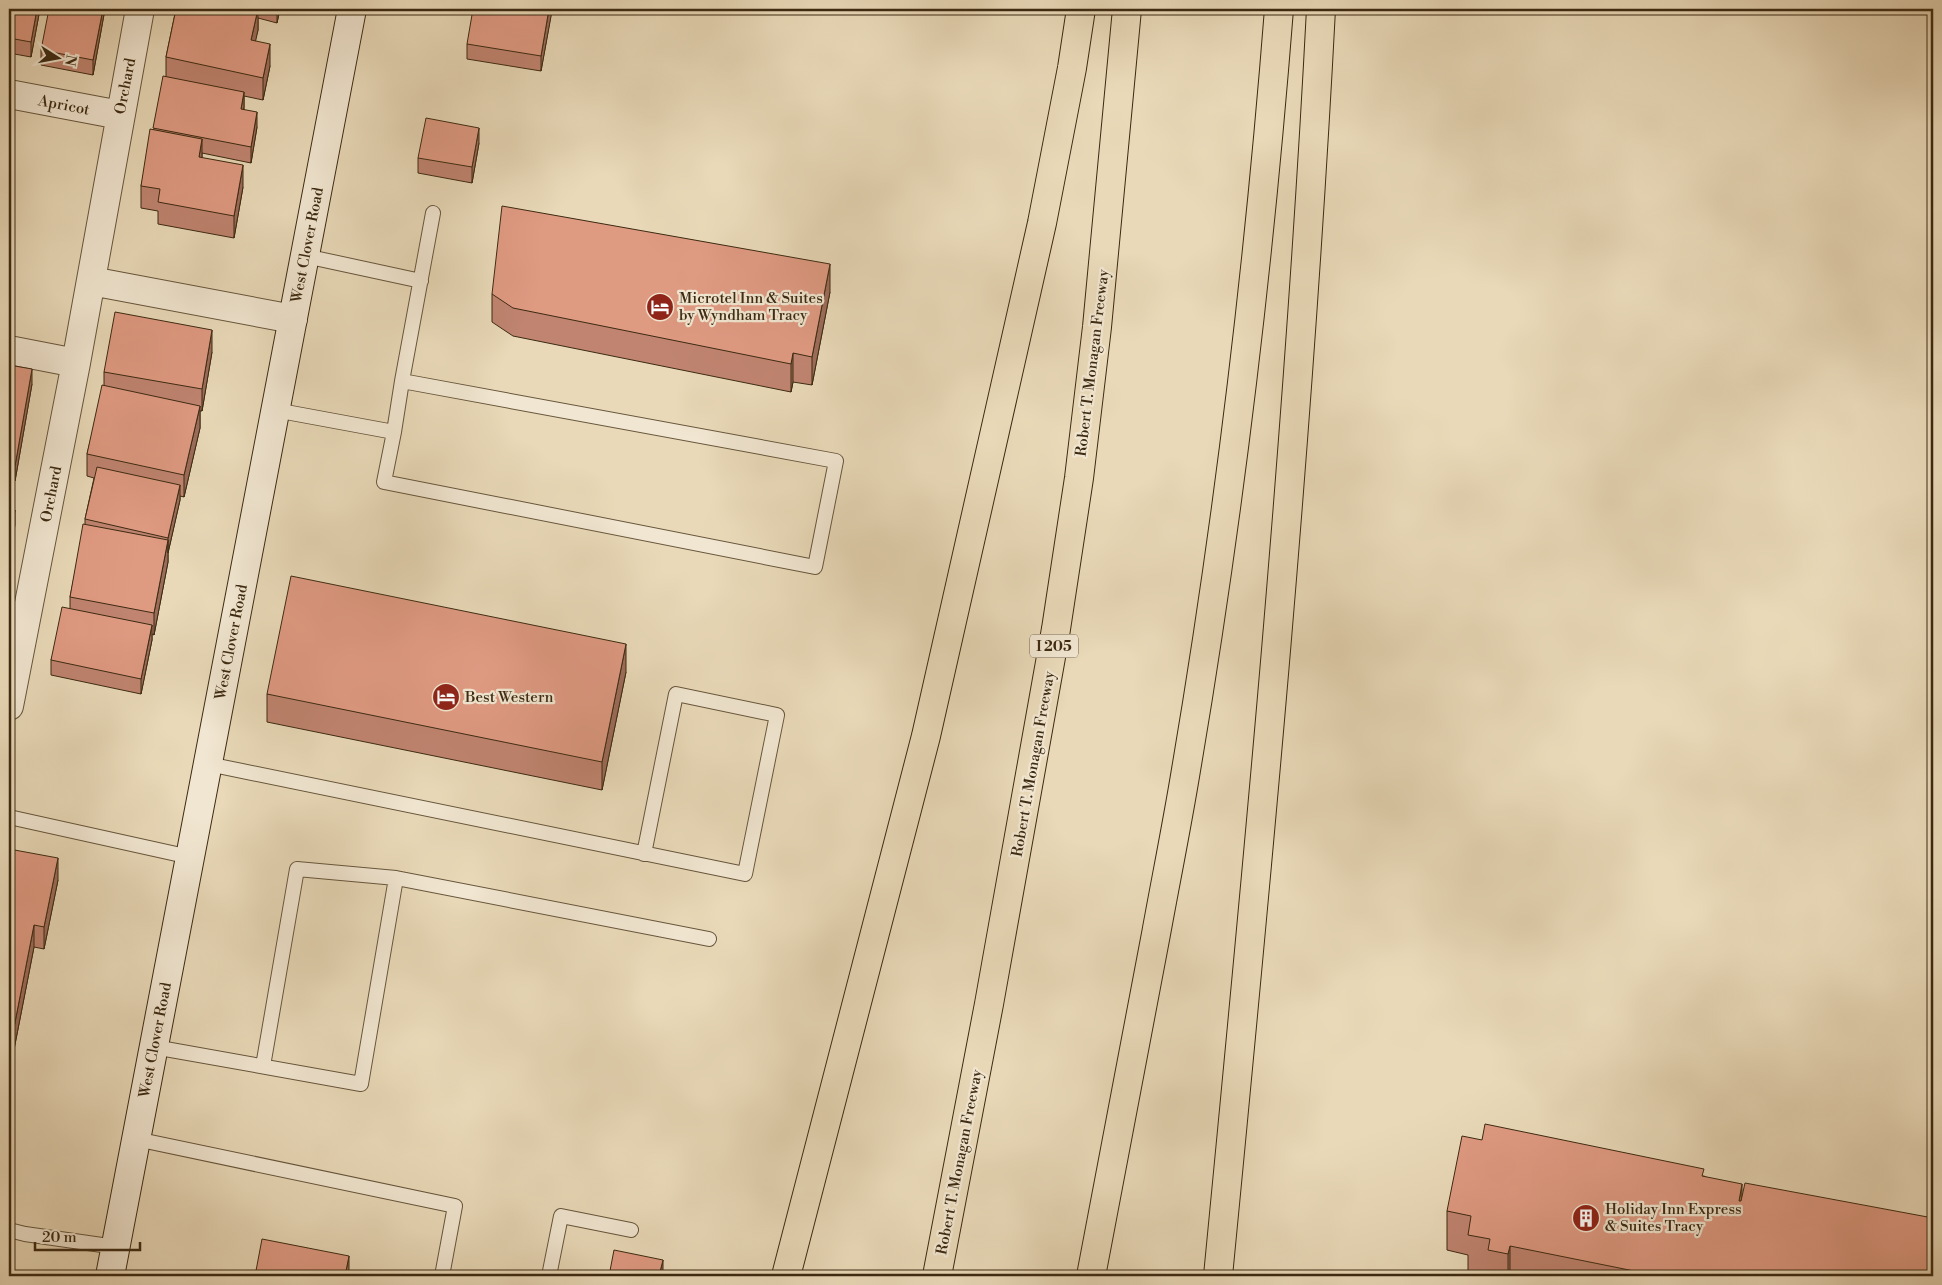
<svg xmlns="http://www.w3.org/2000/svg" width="1942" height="1285" font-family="'Libre Bodoni',serif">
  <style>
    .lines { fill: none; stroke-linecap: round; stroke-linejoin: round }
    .lane-casing { stroke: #67563c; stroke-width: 16 }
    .street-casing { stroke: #67563c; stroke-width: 30 }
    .secondary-casing { stroke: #3c2a12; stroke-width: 30 }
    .highway-casing { stroke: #3c2a12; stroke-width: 30 }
    .lane { stroke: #f1e6d1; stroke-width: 14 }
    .street { stroke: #f1e6d1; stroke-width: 28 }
    .secondary { stroke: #f1e6d1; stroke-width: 28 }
    .highway { stroke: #e9d9b8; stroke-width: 28 }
    .wall { fill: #c08470; stroke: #3c2a12 }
    .shaded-wall { fill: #9c6c5b; stroke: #3c2a12 }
    .building { fill: #df9a82; stroke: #3c2a12 }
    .labels { text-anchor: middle; stroke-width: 4.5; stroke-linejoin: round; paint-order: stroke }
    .shield { fill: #f1e6d1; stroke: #72624b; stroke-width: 1 }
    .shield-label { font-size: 14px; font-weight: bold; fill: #3c2a12 }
    .street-label { font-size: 15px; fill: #3c2a12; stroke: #f1e6d1 }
    .poi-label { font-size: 15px; fill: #3c2a12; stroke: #f1e6d1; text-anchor: start }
  </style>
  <rect width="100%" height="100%" fill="#e9d9b8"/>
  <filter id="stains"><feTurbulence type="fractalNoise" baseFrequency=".004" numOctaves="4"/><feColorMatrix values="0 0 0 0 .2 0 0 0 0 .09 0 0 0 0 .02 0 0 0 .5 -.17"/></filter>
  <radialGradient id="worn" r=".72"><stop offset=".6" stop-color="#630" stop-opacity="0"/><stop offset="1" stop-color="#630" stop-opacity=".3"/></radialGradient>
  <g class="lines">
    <g class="lane-casing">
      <path id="lane" d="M305,256L421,281
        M402,381L433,213
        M275,410L394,432L402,381L836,461L815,567L384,482L394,432
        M208,764L745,874L777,715L676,694L644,854
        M9,817L190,857
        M154,1047L361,1084L396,878L709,939
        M263,1066L297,869L396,878
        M136,1139L455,1206L442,1276
        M9,1230L25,1234L116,1247
        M549,1276L561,1216L631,1230"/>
    </g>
    <g class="street-casing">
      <path id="street" d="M9,94L120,115
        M91,281L293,319
        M9,350L76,363
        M9,706L76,363L140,9"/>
    </g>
    <g class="secondary-casing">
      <path id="secondary" d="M110,1276L352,9"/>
    </g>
    <g class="highway-casing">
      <path id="highway" d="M786,1276L926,736L1042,223L1072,68L1081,9
        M937,1276L989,1004L1056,629L1079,478L1097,327L1127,9
        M1091,1276C1113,1162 1135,1048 1156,934C1166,879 1177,825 1186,770C1229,517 1259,264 1279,9
        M1218,1276C1259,854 1299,432 1321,9"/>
    </g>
    <use href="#lane" class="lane"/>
    <use href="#street" class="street"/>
    <use href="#secondary" class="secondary"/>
    <use href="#highway" class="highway"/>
  </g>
  <path class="wall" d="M9,9H40L31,57L9,53Z
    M105,9L93,75L41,65V50Z
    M176,9H280L277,23L258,18V30L255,41L270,66L263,100L244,96V109L257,127L251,163L202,153V158L243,187L234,238L158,224V211L141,208V186L166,76V57Z
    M552,9L541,71L467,59V44Z
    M479,143L472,183L418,173V158Z
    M830,292L812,385L793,382L791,392L513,336L492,322V294Z
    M212,352L202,411H200V428L184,497L180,496V500L168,553V562L154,635L152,634V640L141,694L51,675V660L70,608V597L85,524V519L94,478L87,476V454L104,385V372Z
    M9,365L32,384L15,481L9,480Z
    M626,672L602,790L267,722V694Z
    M9,849L58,880L44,949L34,947L9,1075Z
    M1704,1176L1742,1196L1933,1276H1482L1468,1273V1255L1447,1250V1211Z"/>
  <path class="shaded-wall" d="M37,9H40L31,57V42Z
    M103,9H105L93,75V60Z
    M258,9V30L251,62V40Z
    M277,9H280L277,23Z
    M549,9H552V11L541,71V56Z
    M270,44V66L263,100V78Z
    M244,92V107L241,124V109Z
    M257,112V127L251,163V147Z
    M479,128V143L472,183V167Z
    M202,139V161L199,157Z
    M243,165V187L234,238V216Z
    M830,264V292L812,385V357Z
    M212,330V352L202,411V389Z
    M793,353V382L791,392V364Z
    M32,369V384L15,481V466Z
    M200,406V428L184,497V475Z
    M11,483V498L9,512V496Z
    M180,485V500L168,553V538Z
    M15,510V525L9,559V544Z
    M168,540V562L154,635V613Z
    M152,625V640L141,694V679Z
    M626,644V672L602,790V762Z
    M58,858V880L44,949V927Z
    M34,925V947L9,1075V1053Z
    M1742,1184V1223L1739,1201Z
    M1510,1246V1276H1508V1254Z
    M349,1256V1276H345Z
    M663,1260V1276H659Z"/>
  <path class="building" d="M9,9H37L31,42L9,38Z
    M49,9H103L93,60L41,50Z
    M176,9H258L251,40L270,44L263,78L166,57Z
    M473,9H549L541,56L467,44Z
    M163,76L244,92L241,109L257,112L251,147L153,128Z
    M426,118L479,128L472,167L418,158Z
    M150,129L202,139L199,157L243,165L234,216L158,202L160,189L141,186Z
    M502,206L830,264L812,357L793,353L791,364L513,308L492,294Z
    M115,312L212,330L202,389L104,372Z
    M9,365L32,369L15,466L9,465Z
    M102,385L200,406L184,475L87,454Z
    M97,467L180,485L168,538L85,519Z
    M9,482L11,483L9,496Z
    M9,509L15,510L9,544Z
    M83,524L168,540L154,613L70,597Z
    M291,576L626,644L602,762L267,694Z
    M62,607L152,625L141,679L51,660Z
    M9,849L58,858L44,927L34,925L9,1053Z
    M1485,1124L1704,1169L1702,1176L1742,1184L1739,1201H1741L1745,1183L1933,1218V1276H1659L1510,1246L1508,1254L1488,1250L1490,1239L1468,1235L1471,1216L1447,1211L1462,1136L1482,1140Z
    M262,1239L349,1256L345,1276H255Z
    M614,1250L663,1260L659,1276H609Z"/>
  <defs>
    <g id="hotel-disc" transform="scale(1.4375)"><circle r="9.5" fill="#8f2418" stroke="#f1e6d1"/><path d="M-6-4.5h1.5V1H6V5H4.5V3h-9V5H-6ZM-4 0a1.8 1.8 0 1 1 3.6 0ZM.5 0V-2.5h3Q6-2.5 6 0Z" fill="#fff"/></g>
    <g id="building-disc" transform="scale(1.4375)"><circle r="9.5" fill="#8f2418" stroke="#f1e6d1"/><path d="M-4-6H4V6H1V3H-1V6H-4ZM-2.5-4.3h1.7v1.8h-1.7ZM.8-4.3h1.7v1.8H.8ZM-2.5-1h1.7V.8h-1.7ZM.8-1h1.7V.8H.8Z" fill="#fff"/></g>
  </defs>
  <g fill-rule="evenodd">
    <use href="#hotel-disc" x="660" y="307"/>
    <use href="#hotel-disc" x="446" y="697"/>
    <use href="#building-disc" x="1586" y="1218"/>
  </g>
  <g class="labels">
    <rect class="shield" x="1030" y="634.5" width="48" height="23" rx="4"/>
    <g class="shield-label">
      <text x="1054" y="651">I 205</text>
    </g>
    <g class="street-label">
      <text transform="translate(125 86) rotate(-79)" y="5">Orchard</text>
      <text transform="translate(64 105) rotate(11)" y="5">Apricot</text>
      <text transform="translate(307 245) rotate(-79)" y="5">West Clover Road</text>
      <text transform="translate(1092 363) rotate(-83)" y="5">Robert T. Monagan Freeway</text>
      <text transform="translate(51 494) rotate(-79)" y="5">Orchard</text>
      <text transform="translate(231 642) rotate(-79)" y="5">West Clover Road</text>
      <text transform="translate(1033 764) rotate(-80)" y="5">Robert T. Monagan Freeway</text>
      <text transform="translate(155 1040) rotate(-79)" y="5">West Clover Road</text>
      <text transform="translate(959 1162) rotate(-79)" y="5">Robert T. Monagan Freeway</text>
    </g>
    <g class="poi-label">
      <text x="679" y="303">Microtel Inn &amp; Suites<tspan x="679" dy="17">by Wyndham Tracy</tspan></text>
      <text x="465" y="702">Best Western</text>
      <text x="1605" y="1214">Holiday Inn Express<tspan x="1605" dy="17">&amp; Suites Tracy</tspan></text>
    </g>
  </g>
  <rect width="1942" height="1285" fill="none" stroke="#e9d9b8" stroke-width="30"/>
  <rect x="10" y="10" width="1922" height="1265" fill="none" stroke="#3c2a12" stroke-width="2.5"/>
  <rect x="15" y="15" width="1912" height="1255" fill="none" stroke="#3c2a12"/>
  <g transform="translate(58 58) rotate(101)" stroke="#f1e6d1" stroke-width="4" paint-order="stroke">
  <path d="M0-4L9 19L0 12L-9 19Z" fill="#3c2a12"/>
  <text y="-8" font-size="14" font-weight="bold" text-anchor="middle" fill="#3c2a12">N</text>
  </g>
  <path d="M35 1242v8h105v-8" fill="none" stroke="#3c2a12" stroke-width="2.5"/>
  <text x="42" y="1242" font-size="15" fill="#3c2a12" stroke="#f1e6d1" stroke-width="4" paint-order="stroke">20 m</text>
  <rect width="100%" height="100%" filter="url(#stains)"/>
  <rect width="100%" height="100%" fill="url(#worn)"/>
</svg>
